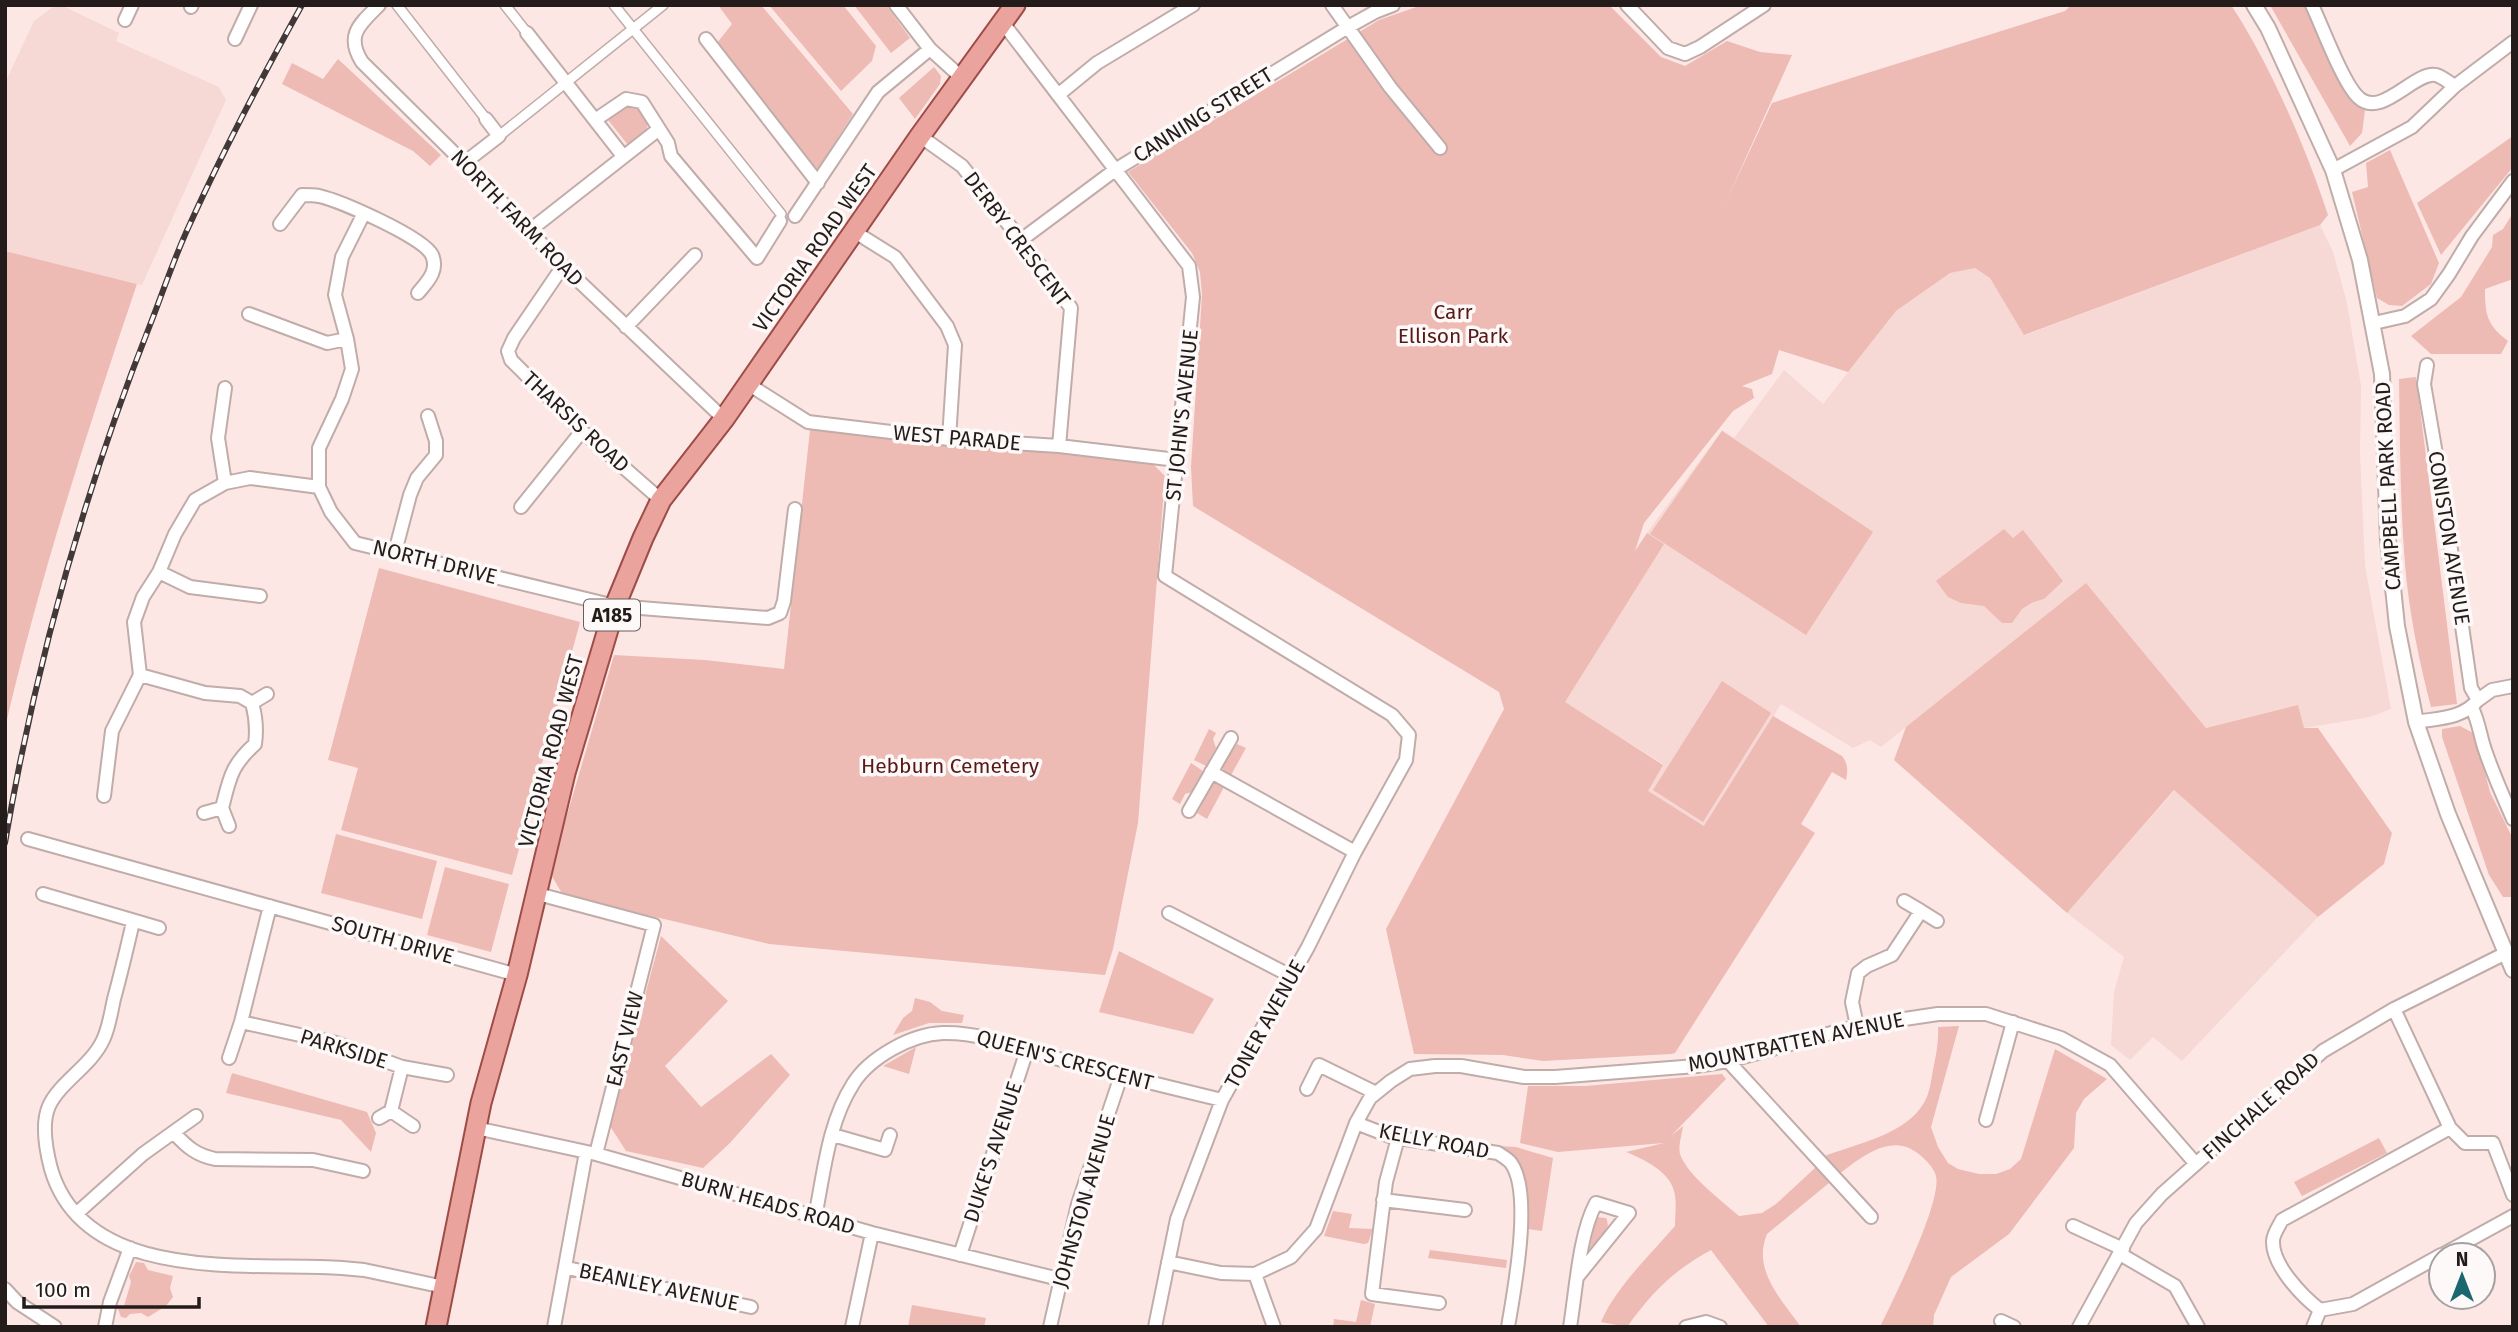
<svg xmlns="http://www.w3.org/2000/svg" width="2518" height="1332" font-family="'Fira Sans',sans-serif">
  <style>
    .built { fill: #f6d8d4 }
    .green { fill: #edbab4 }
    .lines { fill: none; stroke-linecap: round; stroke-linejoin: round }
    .pedestrian-casing { stroke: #c0aca9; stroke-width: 12 }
    .minor-casing { stroke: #c0aca9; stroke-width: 16 }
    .tertiary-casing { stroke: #c0aca9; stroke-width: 18 }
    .primary-casing { stroke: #9d4c47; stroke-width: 23 }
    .pedestrian { stroke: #fff; stroke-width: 9 }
    .minor { stroke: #fff; stroke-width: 12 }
    .tertiary { stroke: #fff; stroke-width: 14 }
    .primary { stroke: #eba39e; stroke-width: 19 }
    .rail-casing { stroke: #413837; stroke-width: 6 }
    .rail { stroke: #fdf9f8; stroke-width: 3.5; stroke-dasharray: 10; stroke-linecap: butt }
    .labels { text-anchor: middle; stroke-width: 7; stroke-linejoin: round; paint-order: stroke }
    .shield { fill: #fdf9f8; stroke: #645e5d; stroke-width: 2 }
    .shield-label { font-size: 19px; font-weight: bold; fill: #231c1b }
    .street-label { font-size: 21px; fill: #231c1b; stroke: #fdf9f8 }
    .park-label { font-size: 21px; fill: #581a18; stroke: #fdf9f8 }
  </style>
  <rect width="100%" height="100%" fill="#fde7e5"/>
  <path class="built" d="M53,7H65L119,33L116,41L219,87L226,100L142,285L5,251V83L34,21Z
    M2320,225L2333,252L2347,303L2361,386L2360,454L2365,566L2391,709L2370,717L2304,728L2298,705L2206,728L2086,583L1881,747L1870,740L1853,748L1781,704L1705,826L1647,791L1663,764L1564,702L1663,544L1647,533L1722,430L1734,438L1784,370L1823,404L1896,311L1950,273L1975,268L1990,278L2025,335Z
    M2175,790L2318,917L2182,1061L2153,1037L2130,1060L2111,1045L2114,992L2124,957L2067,913Z"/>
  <path class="green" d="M718,5H761L853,114L817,170L717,43L732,24Z
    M769,5H843L876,46L872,61L841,91Z
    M854,5H886L910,38L891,53Z
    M1422,5H1609L1661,57L1685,66L1727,41L1760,52L1792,55L1725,204L1772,103L2065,11L2071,5H2231C2270,64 2306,148 2328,215L2320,225L2024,335L1990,278L1975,268L1950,273L1896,311L1848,372L1779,350L1772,374L1742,386L1752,389L1754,398L1733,411L1644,523L1635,551L1647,533L1664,544L1565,702L1663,765L1648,791L1704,826L1773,716L1842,756C1848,764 1848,770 1846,780L1832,772L1801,824L1815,833L1675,1053L1671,1054L1543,1061L1503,1055L1414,1054L1386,929L1504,709L1499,692L1193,506L1191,467L1202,295L1200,272L1192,253L1128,172L1379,20Z
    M2270,5H2304L2350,100L2365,110L2362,133L2350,146Z
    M338,59L441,155L430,166L413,151L282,84L292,63L323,79Z
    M934,67L941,76L940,84L915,119L899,98Z
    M626,106L638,109L648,124L646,132L628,145L608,120Z
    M2513,136V167L2441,255L2417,203Z
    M2390,150L2439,263L2431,284L2402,306L2389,305L2377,298L2352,192L2368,187L2366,163Z
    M2513,213V279L2485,289C2485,315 2487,325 2508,341L2501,354H2431L2411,336L2461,297L2492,247L2493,235L2503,229Z
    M5,251L137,284C87,431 40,577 5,728Z
    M2416,377L2457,704L2431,707C2419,661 2409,612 2405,565C2400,503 2400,441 2399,379Z
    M810,430L1150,461L1165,476L1138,823L1113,949L1105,975L769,944L563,895L550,873L614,655L705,660L784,669Z
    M1722,431L1873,532L1806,635L1650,534Z
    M2004,529L2013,538L2023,530L2063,581L2044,599L2033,602L2022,609L2012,623H2002L1984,606L1961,603L1948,597L1936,581Z
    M379,568L580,622L512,875L341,830L358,768L328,760Z
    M2086,583L2206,728L2298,705L2304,728H2318L2392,833L2384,864L2318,917L2174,790L2067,913L1894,760L1906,727Z
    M1722,681L1771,713L1703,822L1653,790Z
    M2460,726L2475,734L2490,792L2513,839V897H2503L2489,875L2442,737V729Z
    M1209,729L1216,733L1213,739L1216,748L1206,766L1194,760Z
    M1237,744L1246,748L1230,777L1224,774L1221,764L1225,755L1231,753Z
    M1191,763L1203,771L1192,792L1185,794L1180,804L1172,799Z
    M1211,783H1219L1224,787L1207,819L1197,813L1201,806L1202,795Z
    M336,834L437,861L422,919L321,893Z
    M445,867L509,884L491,952L427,935Z
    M661,936L728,1001L665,1066L701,1107L771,1054L790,1075L730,1143L703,1168L626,1151L610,1126Z
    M1119,951L1214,999L1193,1034L1099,1012Z
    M915,998L930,1002L942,1011L964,1015L962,1023H929L893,1035L903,1018L912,1011Z
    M1959,1026L1931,1127L1938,1147L1948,1163L1958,1169L1979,1174H1996L2010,1169L2021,1159L2055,1049L2107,1079L2084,1099L2076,1113L2074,1148L2009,1234L1951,1277L1934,1315L1933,1327H1880C1893,1300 1942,1202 1936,1176C1934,1167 1923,1157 1916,1152C1890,1133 1860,1158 1839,1174L1822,1157C1855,1144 1907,1135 1925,1101C1930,1092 1931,1080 1933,1070C1936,1055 1939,1041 1938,1027Z
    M916,1047L909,1074L883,1066Z
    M232,1073L367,1112L376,1133L371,1152L341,1120L226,1093Z
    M1722,1074L1726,1079L1671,1136L1683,1126C1682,1134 1678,1146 1680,1154C1687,1175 1722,1201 1739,1216L1762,1213L1776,1204L1816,1167L1829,1183L1767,1234C1752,1270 1781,1299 1801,1327H1769L1711,1250C1674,1270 1652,1292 1627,1327L1601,1322C1615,1288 1651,1254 1675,1226C1675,1215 1677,1201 1674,1191C1669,1171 1643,1159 1626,1152L1664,1143L1558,1152L1520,1143L1528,1086H1585Z
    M2379,1138L2387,1153L2302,1196L2294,1182Z
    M1498,1146L1516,1147L1553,1158L1542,1231L1528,1229V1197L1516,1157Z
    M1333,1211L1352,1214L1349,1228L1373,1229L1368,1243L1364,1244L1324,1236Z
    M1596,1217L1606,1218C1613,1232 1598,1243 1589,1253Z
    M1430,1250L1507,1260L1506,1268L1428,1258Z
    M136,1262L144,1263L148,1270L173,1276L170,1288L173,1297L166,1306L148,1317L141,1313L130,1314L126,1318L121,1317L118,1309L124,1306L131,1282L129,1276Z
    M1361,1300L1375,1304L1370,1327H1333L1334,1319L1356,1322Z
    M912,1305L986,1318L984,1327H908Z"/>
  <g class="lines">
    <g class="pedestrian-casing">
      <path id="pedestrian" d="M397,5L486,119
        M505,5L527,33
        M614,5L781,214
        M499,136L663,5"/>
    </g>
    <g class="minor-casing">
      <path id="minor" d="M379,5C360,24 345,35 362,62L464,163L563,266L724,419
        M896,5L930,49L962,78
        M1332,5L1390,87L1440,148
        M1627,5L1668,48L1685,54L1700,47L1764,5
        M2312,5C2322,26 2343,83 2358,97C2381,120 2414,71 2436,75C2443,77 2449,83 2455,86
        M191,7L192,5
        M125,20L132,5
        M1003,23L1189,266L1193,297L1165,576L1392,715L1409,735L1406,760L1355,852L1308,947L1222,1100L1177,1219L1155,1327
        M527,33L623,156
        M235,39L251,5
        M706,39L818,183
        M1058,95L1097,63L1193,5
        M595,120L626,99L642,102L668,143L671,156L757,258L780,221
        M920,136L962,166L1021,240L1071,308L1059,446
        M464,163L499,136L486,119
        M2333,170L2412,127L2455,86L2513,42
        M364,213L342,257L335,295L347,339L352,369L342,399L319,448V487L331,512L355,543L615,606L768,618L780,613L784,601L795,509
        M795,216L878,92L930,49
        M280,224L302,195C308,195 313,195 319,196C341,201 423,237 432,255C439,271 427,282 418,293
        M529,231L659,129
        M855,232L895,257L947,326L955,345L949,439
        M1021,240L1115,170L1348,27L1375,12L1393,5
        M563,266L514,338L508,351L511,360L582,431L661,500
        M249,314L327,343L347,339
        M2374,323L2405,316L2431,299L2449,274L2472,236L2513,181
        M626,327L695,255
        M748,384L808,422L949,439L1059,446L1177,460
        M225,483L218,438L225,388
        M521,507L582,431
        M395,552L410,495L417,478L436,455V441L428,416
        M159,572L190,587L260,596
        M2478,700L2492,690L2513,686
        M252,703L267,694
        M2472,708C2479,722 2480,736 2485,750C2493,774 2503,796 2513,819
        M2416,722C2439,718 2462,719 2478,700L2471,688L2443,495L2424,384L2427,365
        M1211,772L1355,852
        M104,796L112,731L140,675
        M222,808L229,826
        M1189,811L1231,738
        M204,813L222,808C230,777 231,766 255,744C257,730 256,717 252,703L240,696L205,693L140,675L134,622L143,597L159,572L175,534L195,500L225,483L250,478L319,487
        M28,839L517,975
        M43,894L159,928
        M538,894L654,925L596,1154
        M1921,911L1937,921
        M1169,913L1291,976
        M133,922C127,948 121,973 114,999C111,1012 109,1028 103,1040C91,1066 60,1082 49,1106C41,1124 46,1150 51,1169C85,1285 249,1262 342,1268L364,1270L444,1287
        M2394,1009L2450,1128L2465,1143H2493L2513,1195
        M241,1022L336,1043L402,1067L447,1075
        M1857,1026L1852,1002L1858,973L1867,966L1892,955L1921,911L1904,901
        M229,1058L241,1022L270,906
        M1728,1061L1871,1217
        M1307,1089L1319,1065L1376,1093
        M391,1111L402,1067
        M379,1118L391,1111L413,1126
        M1986,1120L2013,1022
        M1356,1123L1392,1137L1498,1153C1502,1156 1508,1159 1511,1163C1533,1193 1514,1291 1508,1327
        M476,1128L596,1154L872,1233L1059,1279
        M174,1133C187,1147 196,1155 215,1159L313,1160L363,1171
        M833,1135L885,1150L890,1135
        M1398,1138L1386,1182L1372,1294L1439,1303
        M1383,1200L1465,1210
        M76,1214L143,1154L196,1116
        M815,1217C824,1173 828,1123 853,1084C869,1058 911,1034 943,1033C983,1032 1023,1049 1062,1060C1115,1074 1168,1087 1222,1100
        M2073,1226L2123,1249
        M2120,1254L2175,1286L2198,1327
        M960,1255L1027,1050
        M2442,1255L2513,1216
        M1168,1262L1221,1273L1255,1274L1291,1257L1316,1229L1356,1123L1370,1098L1391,1081L1410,1069L1435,1066H1461L1524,1077H1555L1696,1066L1728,1061L1857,1026L1938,1014H1986L2061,1038L2110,1065L2196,1164
        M567,1268L751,1307
        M1255,1274L1274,1327
        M5,1289L17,1302L55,1327
        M2320,1310C2302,1296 2272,1265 2273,1241C2273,1234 2279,1226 2282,1220L2450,1128
        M2001,1321L2014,1327
        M105,1327L110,1302L130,1248
        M554,1327L586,1152
        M852,1327L872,1233
        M1050,1327L1078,1204L1121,1076
        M1570,1327C1576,1291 1579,1234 1596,1203L1629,1213L1578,1276
        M1686,1327L1706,1322L1720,1327
        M2079,1327L2136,1223L2162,1194L2323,1051L2394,1009L2504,954
        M2313,1327L2320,1310L2353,1304L2441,1255"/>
    </g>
    <g class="tertiary-casing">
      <path id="tertiary" d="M2254,5L2268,28L2333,170L2360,260L2382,374L2388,540L2397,626L2416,722L2448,814L2513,970"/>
    </g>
    <g class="primary-casing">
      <path id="primary" d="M436,1327L481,1103L517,975L565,773L615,606L643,538L661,500L724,419L920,136L1015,5"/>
    </g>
    <use href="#pedestrian" class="pedestrian"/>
    <use href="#minor" class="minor"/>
    <use href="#tertiary" class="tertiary"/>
    <use href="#primary" class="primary"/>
    <g class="rail-casing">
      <path id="rail" d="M5,843C35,666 84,492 150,325C163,292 174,258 189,226C223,151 262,77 302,5"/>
    </g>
    <use href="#rail" class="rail"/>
  </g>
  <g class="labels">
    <rect class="shield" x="584" y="599.5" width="56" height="31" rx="5"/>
    <g class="shield-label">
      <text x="612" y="622">A185</text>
    </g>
    <g class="street-label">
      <text transform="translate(1203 115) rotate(-32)" y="7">CANNING STREET</text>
      <text transform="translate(517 218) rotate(46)" y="7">NORTH FARM ROAD</text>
      <text transform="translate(1017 239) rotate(53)" y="7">DERBY CRESCENT</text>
      <text transform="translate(815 248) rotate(-55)" y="7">VICTORIA ROAD WEST</text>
      <text transform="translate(1182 415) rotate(-84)" y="7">ST JOHN'S AVENUE</text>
      <text transform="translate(576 422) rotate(43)" y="7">THARSIS ROAD</text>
      <text transform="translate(957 438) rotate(5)" y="7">WEST PARADE</text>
      <text transform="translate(2388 486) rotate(-93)" y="7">CAMPBELL PARK ROAD</text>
      <text transform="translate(2449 538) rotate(81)" y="7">CONISTON AVENUE</text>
      <text transform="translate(435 562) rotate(14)" y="7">NORTH DRIVE</text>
      <text transform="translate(551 751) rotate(-75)" y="7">VICTORIA ROAD WEST</text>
      <text transform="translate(393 940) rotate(16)" y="7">SOUTH DRIVE</text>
      <text transform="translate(1265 1024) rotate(-61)" y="7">TONER AVENUE</text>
      <text transform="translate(625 1039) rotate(-76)" y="7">EAST VIEW</text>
      <text transform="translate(1796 1042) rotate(-12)" y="7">MOUNTBATTEN AVENUE</text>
      <text transform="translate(344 1049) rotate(17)" y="7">PARKSIDE</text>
      <text transform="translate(1065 1060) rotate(15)" y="7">QUEEN'S CRESCENT</text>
      <text transform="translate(2261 1106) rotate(-42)" y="7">FINCHALE ROAD</text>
      <text transform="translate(1434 1141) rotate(11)" y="7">KELLY ROAD</text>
      <text transform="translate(993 1152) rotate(-72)" y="7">DUKE'S AVENUE</text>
      <text transform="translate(1084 1201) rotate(-74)" y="7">JOHNSTON AVENUE</text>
      <text transform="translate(768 1203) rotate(16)" y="7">BURN HEADS ROAD</text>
      <text transform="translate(659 1287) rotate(12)" y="7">BEANLEY AVENUE</text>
    </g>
    <g class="park-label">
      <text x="1453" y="319">Carr<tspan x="1453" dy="24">Ellison Park</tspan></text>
      <text x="950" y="773">Hebburn Cemetery</text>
    </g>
  </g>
  <rect width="2518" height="1332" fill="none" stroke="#231c1b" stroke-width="14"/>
  <g transform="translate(2462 1276)"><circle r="33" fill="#fdf9f8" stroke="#a6a1a0" stroke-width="2"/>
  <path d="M0-5L12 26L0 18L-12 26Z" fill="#1b6770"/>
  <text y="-10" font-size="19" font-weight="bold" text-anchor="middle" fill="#231c1b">N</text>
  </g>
  <path d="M24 1297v10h175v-10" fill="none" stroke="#231c1b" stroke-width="3.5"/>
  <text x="35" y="1297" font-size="21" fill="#231c1b" stroke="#fdf9f8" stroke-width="5" paint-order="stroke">100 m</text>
</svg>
